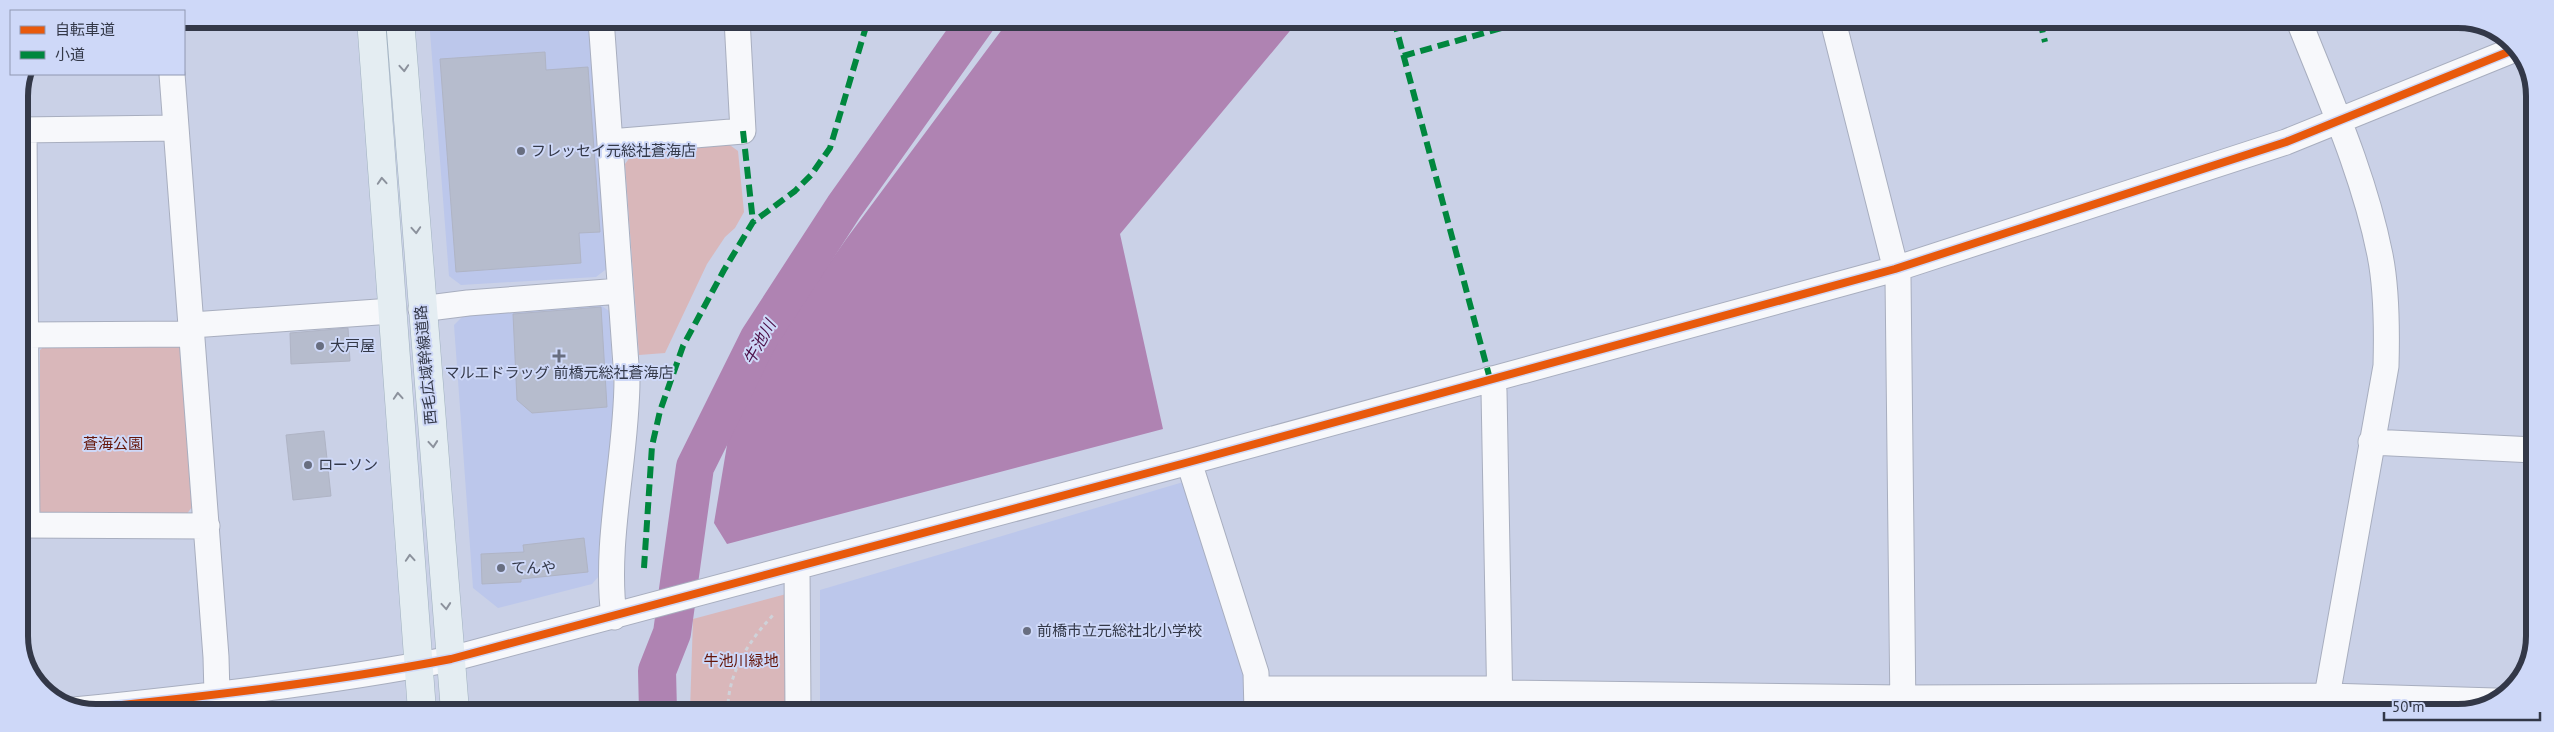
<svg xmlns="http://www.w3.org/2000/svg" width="2554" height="732" font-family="'PT Sans','Noto Sans JP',sans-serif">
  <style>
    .built { fill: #bcc7eb }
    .green { fill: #d9b7ba }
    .water { fill: #af83b2 }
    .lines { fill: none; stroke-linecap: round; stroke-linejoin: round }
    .river { stroke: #af83b2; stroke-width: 38 }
    .building { fill: #b6bccd; stroke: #afb4c5 }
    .minor-casing { stroke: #a8aebf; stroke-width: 27 }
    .major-casing { stroke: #a0b1bf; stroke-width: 29 }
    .path { stroke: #cfd2d9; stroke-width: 3; stroke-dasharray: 4 4; stroke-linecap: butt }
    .minor { stroke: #f7f8fb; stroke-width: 25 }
    .major { stroke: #e4edf2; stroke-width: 28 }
    .quiet { stroke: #00873e; stroke-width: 6; stroke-dasharray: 12 6; stroke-linecap: butt }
    .cycleway-casing { stroke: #ced8f8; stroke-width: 11 }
    .cycleway { stroke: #e8590c; stroke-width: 8 }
    .oneway { stroke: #8c929d }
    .poi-dot { fill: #686e80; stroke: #ced8f8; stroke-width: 2 }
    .labels { text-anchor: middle; stroke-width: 4; stroke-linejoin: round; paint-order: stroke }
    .poi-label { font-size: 15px; fill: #333848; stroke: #ced8f8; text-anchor: start }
    .street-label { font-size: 15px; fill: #333848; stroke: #ced8f8 }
    .park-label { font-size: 15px; fill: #65160a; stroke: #ced8f8 }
    .water-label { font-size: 16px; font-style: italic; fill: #4b0e46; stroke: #ced8f8 }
    .rim { fill: none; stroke: #333848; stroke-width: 6 }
  </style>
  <rect width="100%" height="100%" fill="#cad1e7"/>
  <path class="built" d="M429,19H590L609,267L596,277L461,285L449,276Z
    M599,304L609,311L614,398L599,576L592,584L498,608L473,588L454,325L465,314Z
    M1190,480L1246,672V712H820V590Z"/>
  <path class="green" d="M727,143L738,151L744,212L735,228L725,237L707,264L665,353L639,355L625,164L633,153Z
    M171,340L181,349L192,507L183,519L46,518L39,510L40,350L49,342Z
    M790,593L791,711H690L693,619Z"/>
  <path class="water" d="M1009,20H1299L1120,234L1163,429L727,544L714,523L729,433L774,342L847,238Z"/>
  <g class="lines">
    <path class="river" d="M658,711L657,671L672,633L695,467L759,338L844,207L977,20"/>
  </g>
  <path class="building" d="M545,52L546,70L588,67L600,232L579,233L581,263L456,272L440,59Z
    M601,307L607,407L532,413L517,400L513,314Z
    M348,328L350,361L291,364L290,333Z
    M324,431L331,496L293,500L286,435Z
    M584,538L588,572L521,579V582L482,584L481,554L524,552L523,545Z"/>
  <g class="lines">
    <g class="minor-casing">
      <path id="minor" d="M601,19L627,379C627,457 604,540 614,617
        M1833,21L1898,278L1903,713
        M2299,21C2329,97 2364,174 2380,255C2387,290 2387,330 2386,366L2327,696V713
        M172,74L216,657L217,695
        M19,130L176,128
        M24,130L27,525
        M610,142L743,131L737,19
        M421,309L468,303L620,291
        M192,325L392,311
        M26,335L191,334
        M1490,379L1494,391L1500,712
        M2371,442L2534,450
        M1189,462L1256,673L1257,712
        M19,525L207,526
        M797,567L798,711
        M1257,689H1500L1509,693L1903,698L2327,696L2495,701
        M74,710C200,697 326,683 451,659L1189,462L1895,269L2286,142L2518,48"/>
    </g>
    <g class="major-casing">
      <path id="major" d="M371,19L422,711
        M400,19L455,711"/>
    </g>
    <path class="path" d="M728,711C727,673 750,639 775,613"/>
    <use href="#minor" class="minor"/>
    <use href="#major" class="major"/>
    <path class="quiet" d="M1394,20L1490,379
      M2040,21L2045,42
      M1403,56L1530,20
      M743,131L753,222
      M644,568L652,446L660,411L683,346L724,270L753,222L795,191L811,175L830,148L868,20"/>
    <g class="cycleway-casing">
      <path id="cycleway" d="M74,710C200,697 326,683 451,659L1189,462L1895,269L2286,142L2518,48"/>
    </g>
    <use href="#cycleway" class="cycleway"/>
  </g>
  <defs><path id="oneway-chevron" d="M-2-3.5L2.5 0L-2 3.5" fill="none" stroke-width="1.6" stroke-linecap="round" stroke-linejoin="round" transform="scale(1.25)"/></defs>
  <g class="oneway">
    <use href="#oneway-chevron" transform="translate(404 68) rotate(86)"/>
    <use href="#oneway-chevron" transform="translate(382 181) rotate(-94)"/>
    <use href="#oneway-chevron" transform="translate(416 230) rotate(86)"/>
    <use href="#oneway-chevron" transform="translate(398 396) rotate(-94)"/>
    <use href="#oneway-chevron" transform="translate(433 444) rotate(85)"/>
    <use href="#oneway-chevron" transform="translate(410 558) rotate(-94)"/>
    <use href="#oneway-chevron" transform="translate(446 606) rotate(85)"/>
  </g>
  <g class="poi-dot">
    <circle cx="521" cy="151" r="5"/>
    <circle cx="320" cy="346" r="5"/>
    <path d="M556.5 348.5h5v5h5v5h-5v5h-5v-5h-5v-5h5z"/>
    <circle cx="308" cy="465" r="5"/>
    <circle cx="501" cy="568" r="5"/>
    <circle cx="1027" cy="631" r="5"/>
  </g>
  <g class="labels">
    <g class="poi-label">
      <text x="531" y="156">フレッセイ元総社蒼海店</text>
      <text x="330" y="351">大戸屋</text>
      <text x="559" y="378" text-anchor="middle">マルエドラッグ 前橋元総社蒼海店</text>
      <text x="318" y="470">ローソン</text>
      <text x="511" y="573">てんや</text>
      <text x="1037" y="636">前橋市立元総社北小学校</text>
    </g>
    <g class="street-label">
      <text transform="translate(426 365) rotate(-95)" y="5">西毛広域幹線道路</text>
    </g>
    <g class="park-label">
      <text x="113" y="449">蒼海公園</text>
      <text x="741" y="666">牛池川緑地</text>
    </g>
    <g class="water-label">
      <text transform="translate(759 342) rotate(-61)" y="6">牛池川</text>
    </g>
  </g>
  <path d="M0 0H2554V732H0ZM96 28H2458A68 68 0 0 1 2526 96V636A68 68 0 0 1 2458 704H96A68 68 0 0 1 28 636V96A68 68 0 0 1 96 28Z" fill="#ced8f8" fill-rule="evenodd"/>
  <path class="rim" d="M96 28H2458A68 68 0 0 1 2526 96V636A68 68 0 0 1 2458 704H96A68 68 0 0 1 28 636V96A68 68 0 0 1 96 28Z"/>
  <rect x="10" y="10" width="175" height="65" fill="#ced8f8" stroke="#9098b2"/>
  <rect x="20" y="26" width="25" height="8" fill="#e8590c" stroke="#9098b2"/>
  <text x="55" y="35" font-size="15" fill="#333848">自転車道</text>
  <rect x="20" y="51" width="25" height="8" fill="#00873e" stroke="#9098b2"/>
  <text x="55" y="60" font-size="15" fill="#333848">小道</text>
  <path d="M2384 712v8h156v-8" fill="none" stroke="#333848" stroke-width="2.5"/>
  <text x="2392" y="712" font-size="15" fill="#333848" stroke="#ced8f8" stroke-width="4" paint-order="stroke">50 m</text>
</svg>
